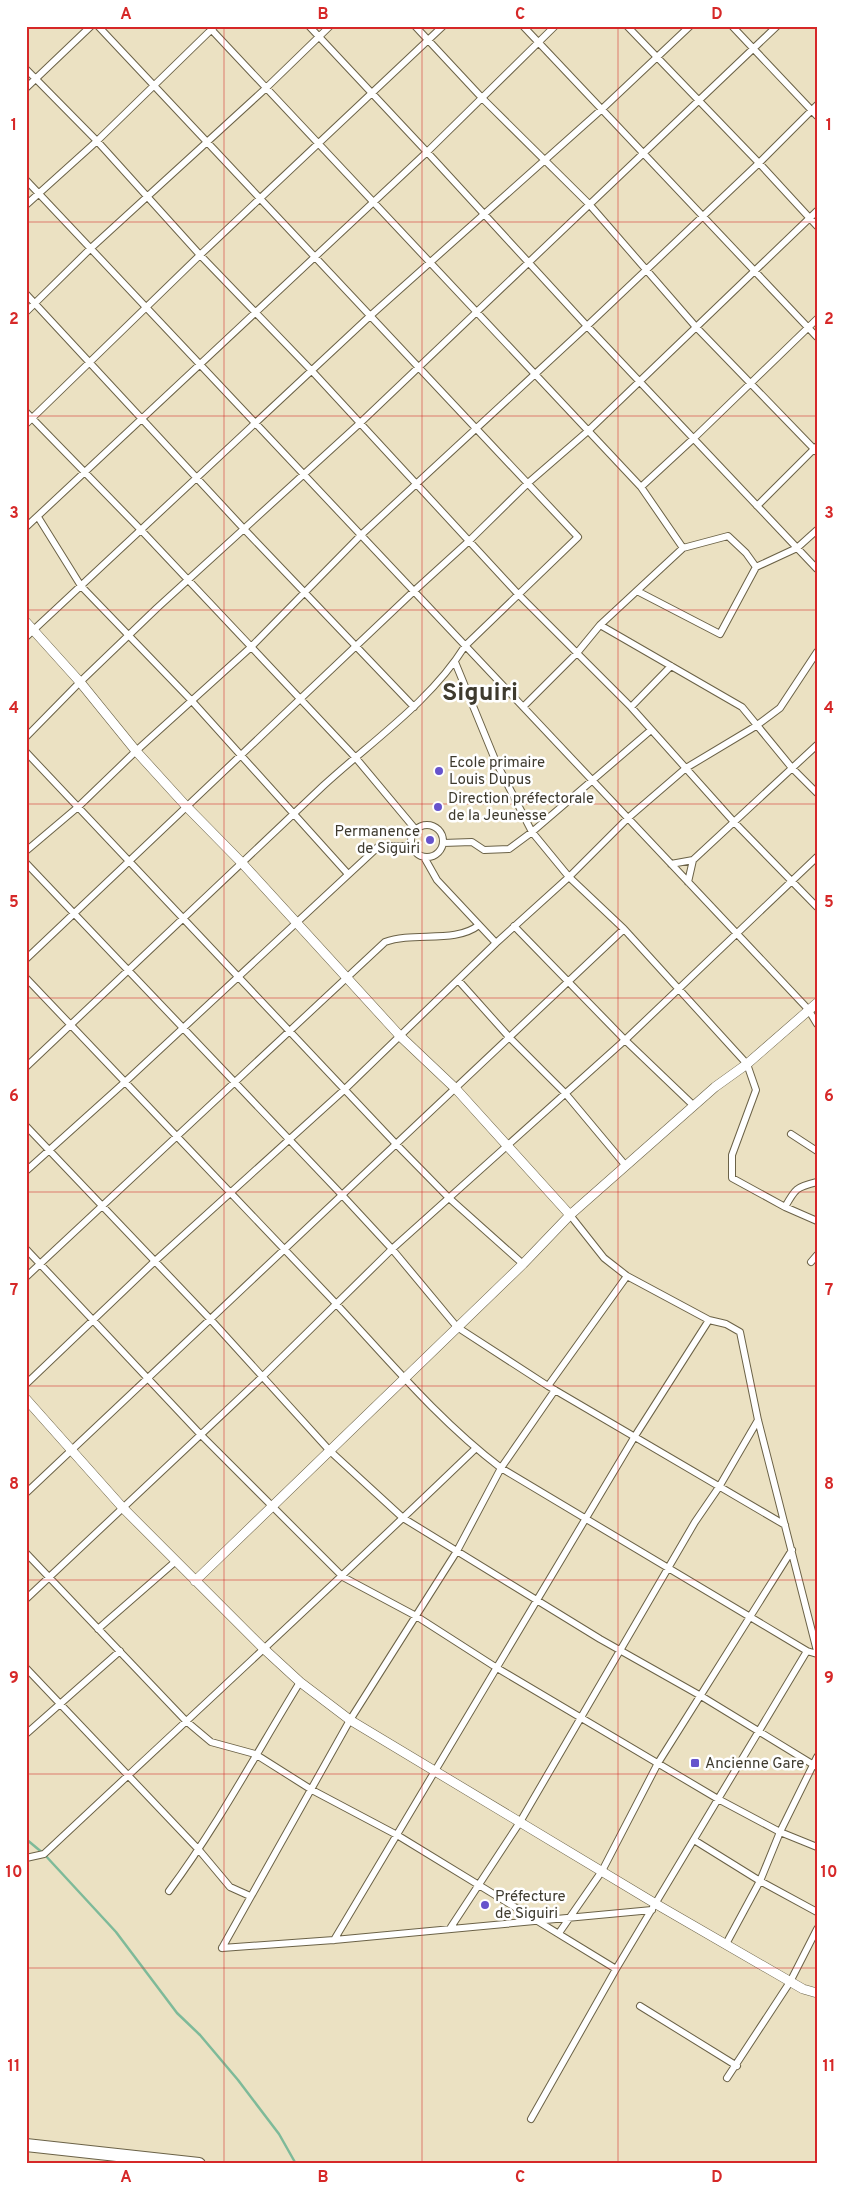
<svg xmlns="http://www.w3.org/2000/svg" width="843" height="2190" font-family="Overpass,sans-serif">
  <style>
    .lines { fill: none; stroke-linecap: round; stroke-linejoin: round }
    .stream { stroke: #7eba99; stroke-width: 2.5 }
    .street-casing { stroke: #6b6247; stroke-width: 8 }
    .secondary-casing { stroke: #6b6247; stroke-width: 10 }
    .highway-casing { stroke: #6b6247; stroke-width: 14 }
    .street { stroke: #fff; stroke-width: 6 }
    .secondary { stroke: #fff; stroke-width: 9 }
    .highway { stroke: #fff; stroke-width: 12 }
    .grid { fill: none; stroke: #d62828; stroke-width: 1; stroke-opacity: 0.55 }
    .poi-dot { fill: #6653cc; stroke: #fff; stroke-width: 2 }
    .labels { text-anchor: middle; stroke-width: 5; stroke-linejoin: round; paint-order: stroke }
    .poi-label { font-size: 15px; fill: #3e3a2e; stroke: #fff; text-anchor: start }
    .town-label { font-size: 25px; font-weight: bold; fill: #3e3a2e; stroke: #fff }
    .neatline { fill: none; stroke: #d62828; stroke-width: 2 }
    .grid-label { font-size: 16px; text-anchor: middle; font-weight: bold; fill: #d62828 }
  </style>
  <rect width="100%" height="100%" fill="#ebe1c2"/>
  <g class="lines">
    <path class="stream" d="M26,1839L44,1854L116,1932L177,2013L200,2035L238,2080L279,2134L296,2164"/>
    <g class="street-casing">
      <path id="street" d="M208,26L641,487L683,548
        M309,26L427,152L587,326L817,569
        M415,26L483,99L589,204L696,327L817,452
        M523,26L817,337
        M627,26L759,163L817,226
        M732,26L817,116
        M26,69L97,141L200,255L312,371L518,594L631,707L734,822L817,907
        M26,88L91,26
        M26,180L808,1009L817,1024
        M26,205L97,141L215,26
        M26,294L244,529L414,707
        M26,312L91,248L265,89L330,26
        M26,412L141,530L355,757L416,830
        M26,424L200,255L443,26
        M641,487L693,439L817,319
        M757,506L816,447
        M38,517L81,586L191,700L348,874
        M26,527L427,152L555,26
        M637,591L720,634L756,567
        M600,625L742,707L792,768L817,793
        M26,637L370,316L602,109L690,26
        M455,662L496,762L532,832L569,877L624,929L747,1064L756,1090L732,1155V1178L785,1207L817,1221
        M523,707L577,653L600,625L683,548L728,536L746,553L756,567L797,548L817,530
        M631,707L671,666
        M26,737L80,682L157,608L359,424L777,26
        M26,752L396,1144L449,1198L523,1264
        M411 841a16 16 0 1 1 32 0a16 16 0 1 1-32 0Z
        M443,843L472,842L484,850L509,849L532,832L651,730
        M26,851L78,807L136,751L250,648L361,535L587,326L759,163L817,105
        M424,857L437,880L496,943
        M26,863L342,1195L392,1249L457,1327L548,1386L785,1525
        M671,864L693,860L817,745
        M688,882L693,860
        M514,926L625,1040L694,1106
        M26,959L414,591L469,541L528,483L588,431L817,211
        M26,978C125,1083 226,1187 325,1292C382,1352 435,1418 501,1468L807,1651
        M458,980L509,1037L565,1093L626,1166
        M26,1067C125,974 224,880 323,786C372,741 430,702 465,646L578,537L98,26
        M26,1126L211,1320L330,1451L403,1518L600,1639L701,1696L817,1767
        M791,1134L817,1151
        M26,1171L125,1082L379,846H412
        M785,1207C795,1189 796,1187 817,1182
        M570,1215L604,1258L627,1276L709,1320L726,1324L740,1332L758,1420L817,1651
        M26,1249L201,1435L343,1577L416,1616L497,1668L718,1799L780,1832L817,1847
        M811,1262L817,1255
        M26,1277L385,942C414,931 455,944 479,925
        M26,1384L155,1261L344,1090L496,943L569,877L628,818L686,768L756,726L780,708L817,652
        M548,1386L627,1276
        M26,1493L624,929
        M26,1553L186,1721L211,1742L255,1754L312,1790L397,1835L616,1969
        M26,1599L262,1377L392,1249L625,1040L817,857
        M98,1629L176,1561
        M26,1668L199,1850L230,1887L250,1896
        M26,1734L120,1651
        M694,1840L760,1881L817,1912
        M26,1858L44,1854C188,1719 333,1586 475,1449
        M169,1891C218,1825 257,1752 300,1682
        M451,1927L520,1822L695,1522L719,1487L758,1420
        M559,1933L602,1871L658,1763L792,1550
        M334,1940L635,1436L709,1320
        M726,1944L760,1881L780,1832L817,1757
        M222,1948L350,1720L457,1551L501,1468L555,1390
        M222,1948L334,1940L652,1910
        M640,2006L737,2066
        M727,2078L790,1982L817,1929
        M531,2119L616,1969L807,1651L817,1654"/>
    </g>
    <g class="secondary-casing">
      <path id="secondary" d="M26,622L80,682L136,751L186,806L242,863L400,1036L456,1089L570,1215
        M26,1399L123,1508L263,1648L300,1682L350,1720L656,1904L803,1989L817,1993
        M195,1581L523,1264L570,1215L715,1087L747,1064L817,1003"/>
    </g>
    <g class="highway-casing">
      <path id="highway" d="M26,2145L199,2164"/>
    </g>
    <use href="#street" class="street"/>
    <use href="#secondary" class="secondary"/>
    <use href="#highway" class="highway"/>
  </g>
  <path class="grid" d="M224,26V2164M422,26V2164M618,26V2164M26,222H817M26,416H817M26,610H817M26,804H817M26,998H817M26,1192H817M26,1386H817M26,1580H817M26,1774H817M26,1968H817"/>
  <g class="poi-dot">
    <circle cx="439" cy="771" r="5"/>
    <circle cx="438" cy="807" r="5"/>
    <circle cx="430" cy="840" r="5"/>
    <rect x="690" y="1758" width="10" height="10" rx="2.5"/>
    <circle cx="485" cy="1905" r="5"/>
  </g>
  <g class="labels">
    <g class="poi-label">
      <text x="449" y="767">Ecole primaire<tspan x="449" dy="17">Louis Dupus</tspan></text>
      <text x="448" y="803">Direction préfectorale<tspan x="448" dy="17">de la Jeunesse</tspan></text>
      <text x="420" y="836" text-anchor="end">Permanence<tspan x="420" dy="17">de Siguiri</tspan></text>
      <text x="705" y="1768">Ancienne Gare</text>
      <text x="495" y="1901">Préfecture<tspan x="495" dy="17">de Siguiri</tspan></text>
    </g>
    <g class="town-label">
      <text x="480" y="700">Siguiri</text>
    </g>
  </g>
  <rect width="843" height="2190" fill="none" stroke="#ffffff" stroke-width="55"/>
  <rect x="28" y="28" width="788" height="2134" class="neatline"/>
  <g class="grid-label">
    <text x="126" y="19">A</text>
    <text x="323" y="19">B</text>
    <text x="520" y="19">C</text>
    <text x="717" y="19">D</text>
    <text x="14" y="130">1</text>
    <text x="829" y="130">1</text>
    <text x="14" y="324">2</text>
    <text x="829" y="324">2</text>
    <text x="14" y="518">3</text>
    <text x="829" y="518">3</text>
    <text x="14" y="713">4</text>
    <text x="829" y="713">4</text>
    <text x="14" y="907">5</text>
    <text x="829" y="907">5</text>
    <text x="14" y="1101">6</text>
    <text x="829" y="1101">6</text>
    <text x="14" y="1295">7</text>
    <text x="829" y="1295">7</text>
    <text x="14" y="1489">8</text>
    <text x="829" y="1489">8</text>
    <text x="14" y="1683">9</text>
    <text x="829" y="1683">9</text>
    <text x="14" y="1877">10</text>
    <text x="829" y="1877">10</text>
    <text x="14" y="2071">11</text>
    <text x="829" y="2071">11</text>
    <text x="126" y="2182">A</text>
    <text x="323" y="2182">B</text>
    <text x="520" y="2182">C</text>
    <text x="717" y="2182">D</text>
  </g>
</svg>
